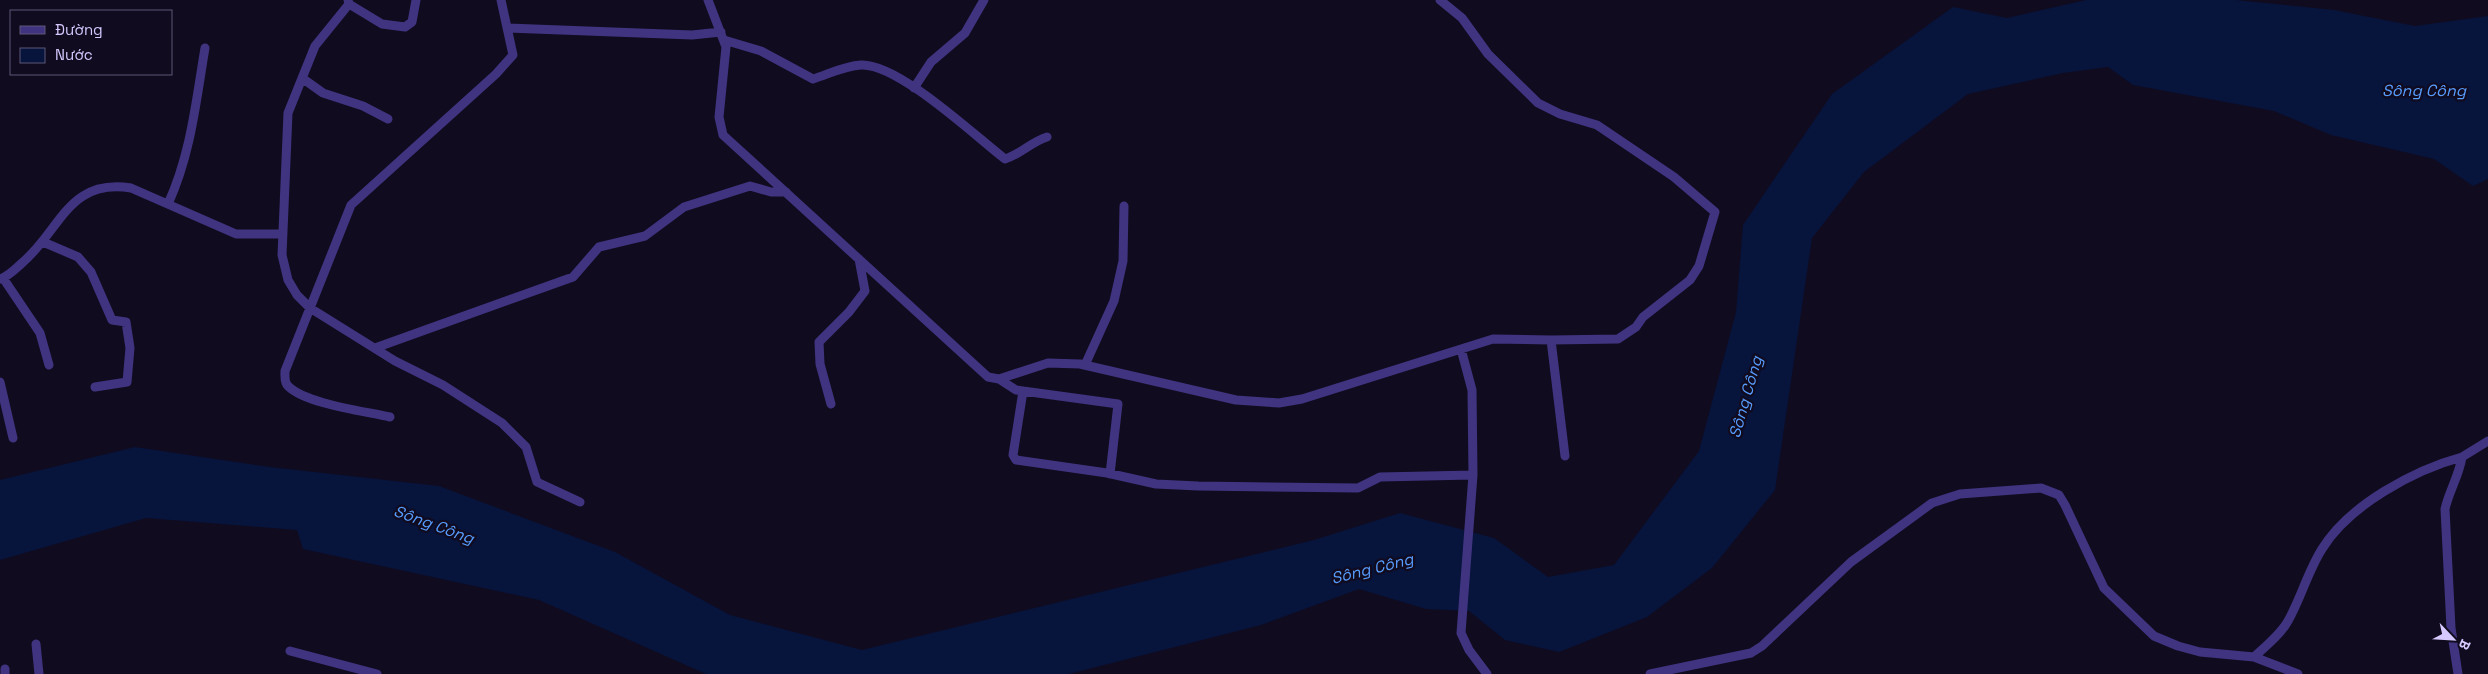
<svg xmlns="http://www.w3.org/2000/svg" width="2488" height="674" font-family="'Space Grotesk',sans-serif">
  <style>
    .water { fill: #07143c }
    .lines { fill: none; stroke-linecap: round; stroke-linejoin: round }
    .street { stroke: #403480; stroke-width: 9 }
    .labels { text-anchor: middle; stroke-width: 4.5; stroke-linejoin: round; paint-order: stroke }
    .water-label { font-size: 16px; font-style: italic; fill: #579dff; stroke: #110b1f }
  </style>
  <rect width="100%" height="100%" fill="#110b1f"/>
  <path class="water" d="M2086,0H2236L2334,10L2415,26L2488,16V179L2473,186L2434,159L2331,135L2274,111L2133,85L2108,67L2063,73L1968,94L1864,172L1812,238L1775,490L1712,568L1647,617L1559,652L1505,640L1469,611L1426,609L1359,589L1261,625L1069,674H706L539,600L303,549L297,530L146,518L0,560V480L135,447L270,467L439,486L615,552L730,615L862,650L1314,540L1400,513L1494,538L1548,577L1614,565L1699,451L1736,312L1743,225L1832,94L1953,7L2007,18Z"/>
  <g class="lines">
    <path class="street" d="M348,0L349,4L315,46L288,113L282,255L288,280L297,295L310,308L395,361L443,385L502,423L526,447L537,482L580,502
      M708,0L726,47L719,117L723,135L988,377L999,379L1048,363L1080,364L1236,400L1279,403L1302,399L1493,339L1551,340L1565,456
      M1440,0L1462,18L1488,54L1538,103L1560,114L1597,125L1674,177L1715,212L1699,266L1690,280L1643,317L1636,327L1618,339L1551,340
      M349,4L382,24L405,27L412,22L416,0
      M507,28L692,35L721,32
      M724,40L761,51L813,79C829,74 844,66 861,65C898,63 975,136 1005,159C1021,154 1031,142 1047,137
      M302,78L323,93L363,106L388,119
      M914,88L931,62L965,33L984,0
      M168,204C191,154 196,101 205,48
      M43,242L78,257L91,272L112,320L126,322L130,348L127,382L95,387
      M3,278L40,333L49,365
      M0,279C9,276 15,269 22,263C61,230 68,178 131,188L236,234H283
      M375,348L573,277L599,247L645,236L684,207L750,186L771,192H786
      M1085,365L1114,301L1123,261L1124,206
      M999,379L1016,390L1023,391L1013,455L1016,460L1107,473L1156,484L1198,486L1358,488L1380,477L1473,475L1472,390L1461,349
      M0,382L13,438
      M1023,391L1118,404L1110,474
      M831,404L820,364L819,342L849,312L865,291L859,259
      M390,417C364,411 306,404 288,386C284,382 285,376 285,371L351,205L496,74L513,55L501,0
      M1473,475L1461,633L1469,650L1487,674
      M36,644L39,674
      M290,651L377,674
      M2254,657C2266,646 2280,635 2288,621C2301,598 2308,571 2322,549C2349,505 2414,470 2462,457
      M5,669V674
      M1650,674L1751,653L1762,646L1851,562L1932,503L1960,494L2041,488L2059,495L2065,505L2104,588L2154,636L2178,646L2200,652L2254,657L2298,674
      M2458,674L2451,628L2445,509C2449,491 2459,476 2462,457L2488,441"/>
  </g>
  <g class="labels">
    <g class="water-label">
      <text x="2424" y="96">Sông Công</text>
      <text transform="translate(1745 397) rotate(-74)" y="6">Sông Công</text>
      <text transform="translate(434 524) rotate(20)" y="6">Sông Công</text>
      <text transform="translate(1372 568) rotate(-14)" y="6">Sông Công</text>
    </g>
  </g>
  <rect x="10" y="10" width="162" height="65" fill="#110b1f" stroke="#5f5779"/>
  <rect x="20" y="26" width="25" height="8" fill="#403480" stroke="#5f5779"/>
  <text x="55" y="35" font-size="15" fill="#d5c9ff">Đường</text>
  <rect x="20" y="48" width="25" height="15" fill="#07143c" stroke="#5f5779"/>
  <text x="55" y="60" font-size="15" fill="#d5c9ff">Nước</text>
  <g transform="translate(2453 639) rotate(115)" stroke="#110b1f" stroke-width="4" paint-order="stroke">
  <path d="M0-4L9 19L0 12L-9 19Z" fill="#d5c9ff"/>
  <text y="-8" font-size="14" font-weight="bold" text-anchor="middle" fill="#d5c9ff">B</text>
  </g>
</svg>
